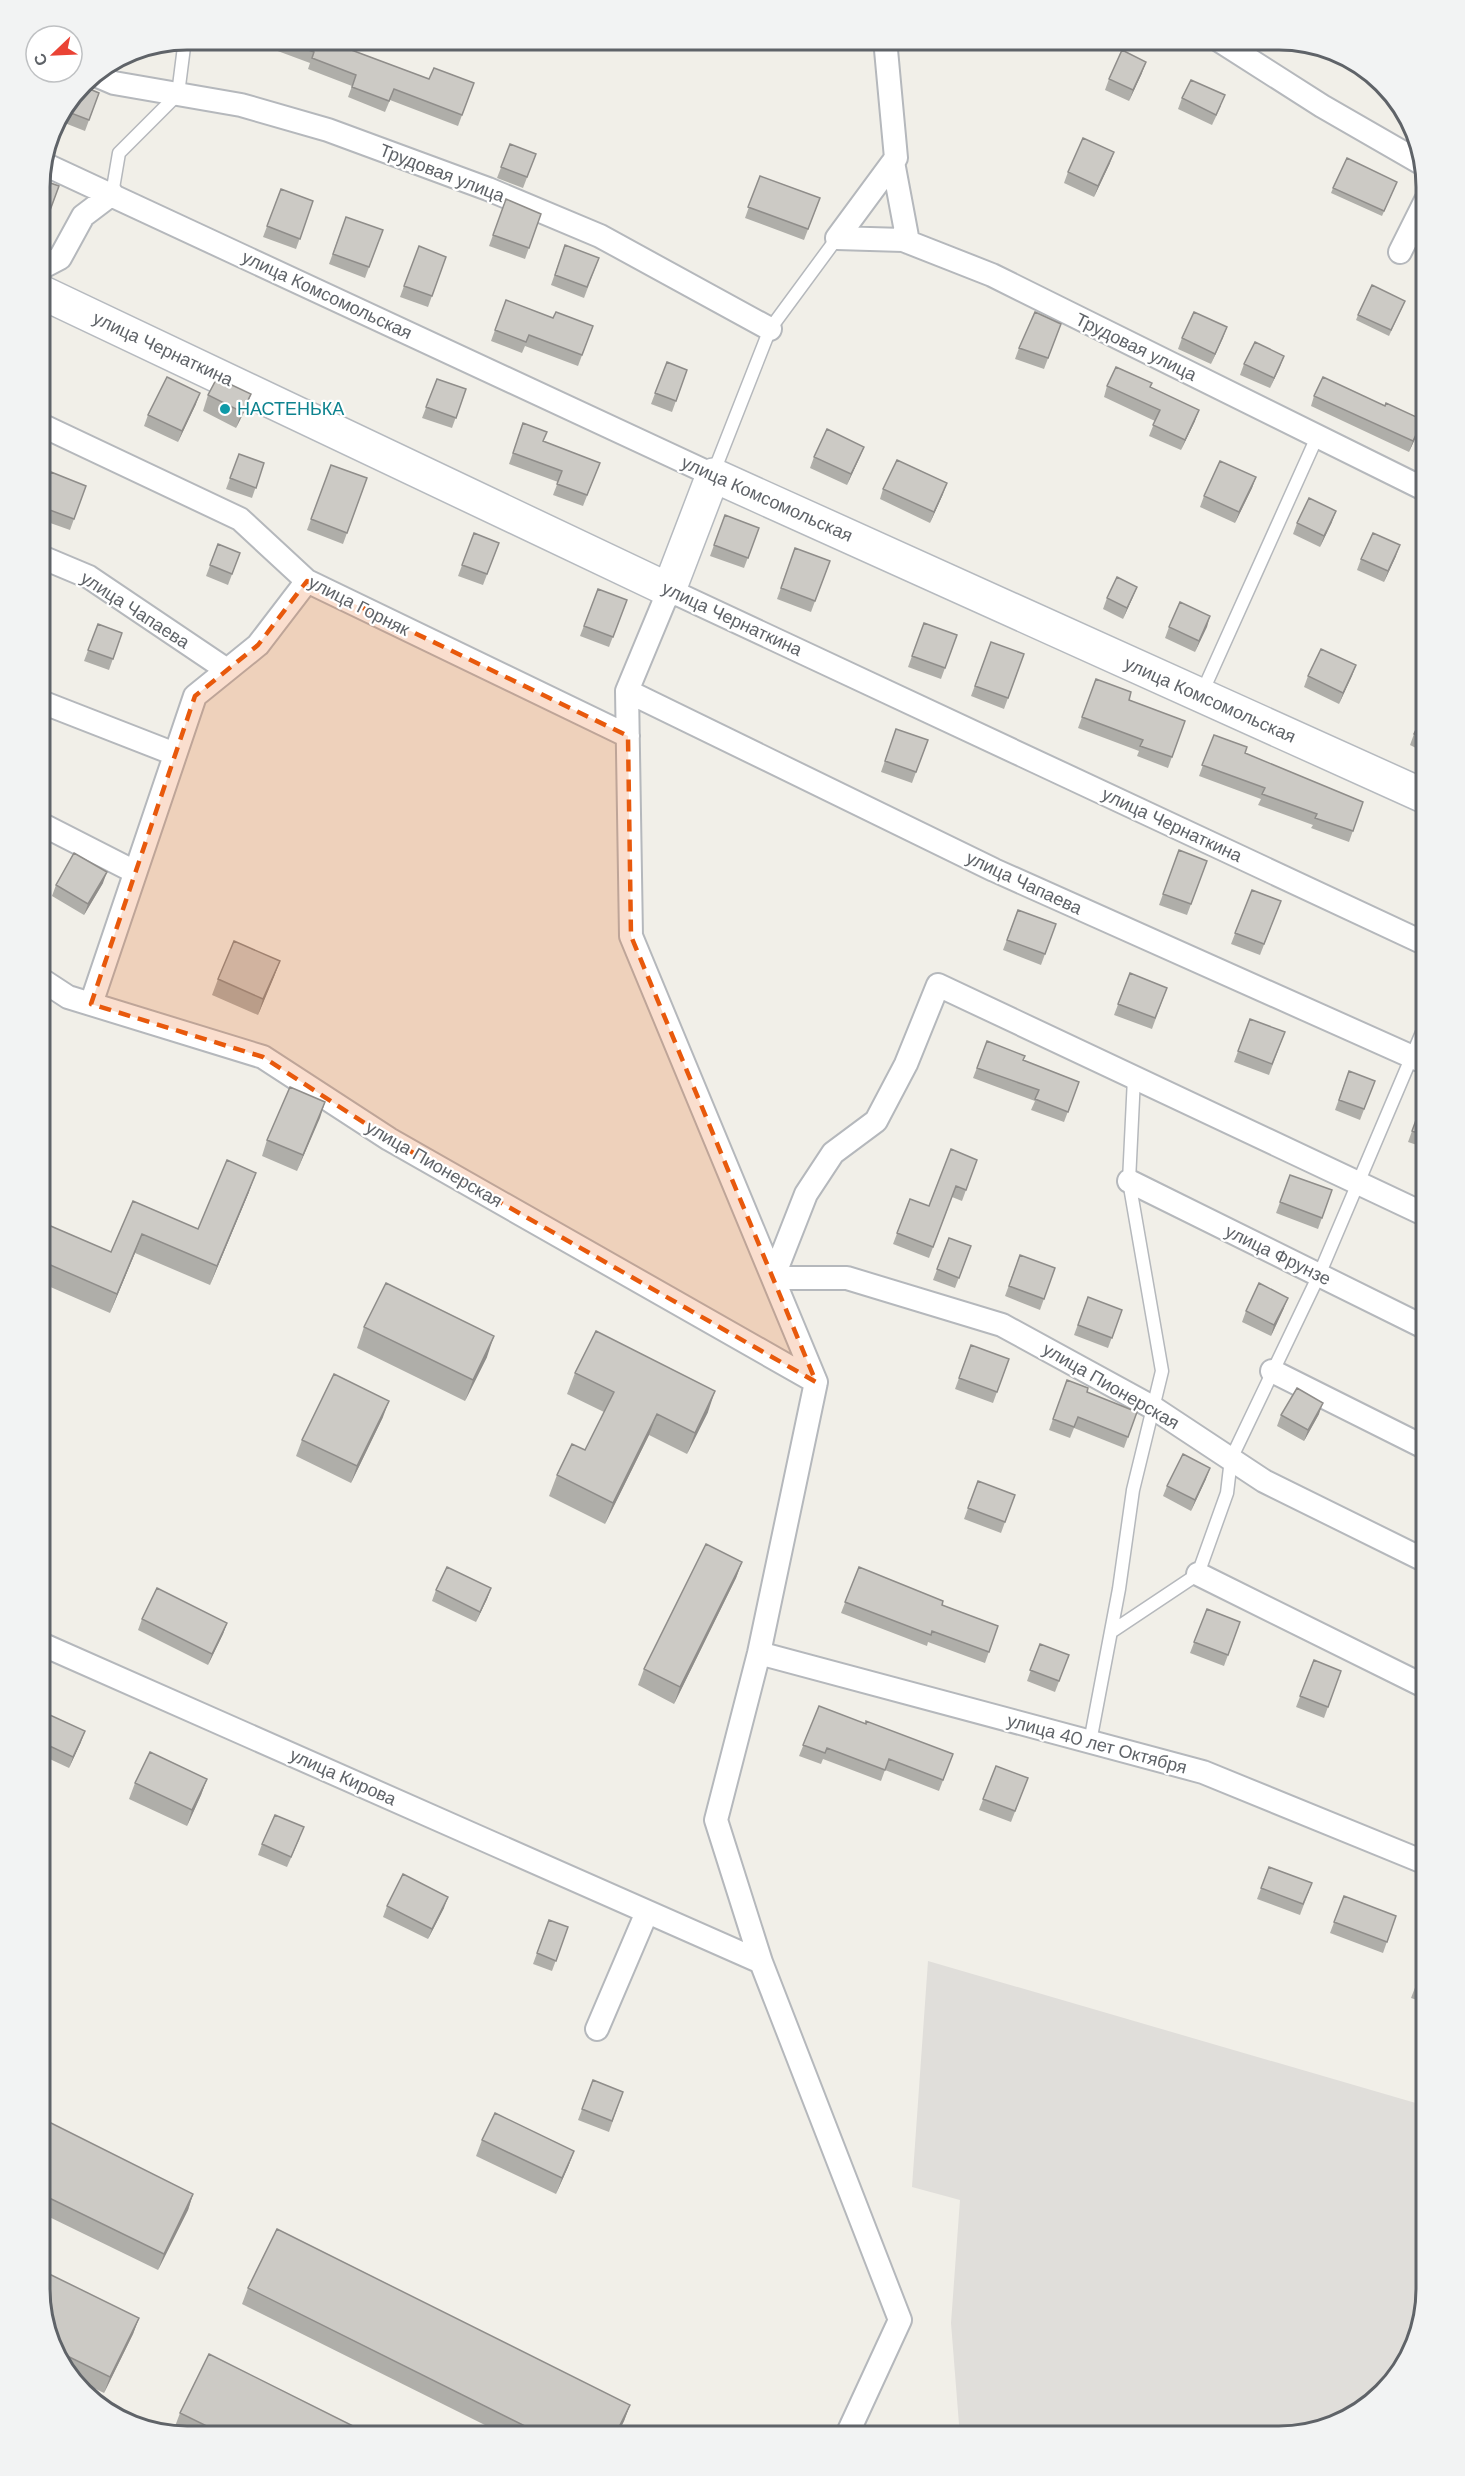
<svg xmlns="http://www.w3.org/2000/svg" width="1465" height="2476" font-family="'DM Sans',sans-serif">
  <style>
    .industrial { fill: #e0deda }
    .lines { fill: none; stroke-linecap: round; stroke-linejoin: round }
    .lane-casing { stroke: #b5b8bc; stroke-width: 15 }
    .street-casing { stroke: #b5b8bc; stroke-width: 26 }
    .secondary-casing { stroke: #b6babf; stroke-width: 36 }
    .lane { stroke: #fff; stroke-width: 12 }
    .street { stroke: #fff; stroke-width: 22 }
    .secondary { stroke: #fff; stroke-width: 33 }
    .wall { fill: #afaea9 }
    .shaded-wall { fill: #8f8d8a }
    .building { fill: #cccac5; stroke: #8f8d8a; stroke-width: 1.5 }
    .marked { fill: #e8590c; fill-opacity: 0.2; stroke: #e8590c; stroke-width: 4.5; stroke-dasharray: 12 8; stroke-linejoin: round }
    .culture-dot { fill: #0f9aa8; stroke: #fff; stroke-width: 2 }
    .labels { text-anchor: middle; stroke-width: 4.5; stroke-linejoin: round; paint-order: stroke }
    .street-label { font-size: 18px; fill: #5f6368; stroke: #fff }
    .culture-label { font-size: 18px; fill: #0d838f; stroke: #fff; text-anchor: start }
    .rim { fill: none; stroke: #5f6368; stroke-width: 3 }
  </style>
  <rect width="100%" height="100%" fill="#f1efe8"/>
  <path class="industrial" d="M928,1961L1426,2106V2290L1401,2371L1344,2422L1279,2437H960L951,2323L960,2200L912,2187Z"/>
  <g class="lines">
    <g class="lane-casing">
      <path id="lane" d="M112,194L119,153L178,94L185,39
        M713,474L770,329L837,238
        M1201,695L1317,437
        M1111,1632L1198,1574L1227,1493L1231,1459L1319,1275L1426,1023
        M1090,1742L1119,1589L1133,1490L1162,1371L1129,1181L1134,1078"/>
    </g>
    <g class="street-casing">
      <path id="street" d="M1217,39L1322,106L1421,163
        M93,74L114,83L241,105L328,130L488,189L600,236L770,329
        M893,162L908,242
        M42,163L713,475
        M837,238L903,240L992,275L1426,490
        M837,238L896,158L885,39
        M1400,252L1426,200
        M39,269L60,258L83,216L112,194
        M39,424L240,519L307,581L628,736
        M39,556L89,577L227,670
        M627,691L994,870L1426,1063
        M39,701L175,754
        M39,823L135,872
        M39,978L68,997L263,1057L389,1139L816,1382
        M91,1004L195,696L258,645L307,581
        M1129,1181L1426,1328
        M1272,1371L1426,1448
        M1426,1561L1264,1481L1152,1407L1002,1325L847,1278H773L806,1194L833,1153L876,1121L906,1064L938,985L1426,1215
        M1198,1574L1426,1687
        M39,1643L761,1962
        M759,1653L1203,1772L1426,1863
        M597,2029L647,1912
        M846,2437L900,2320L761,1962L716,1820L759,1653L816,1382L631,936L627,691L669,590L1426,944"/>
    </g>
    <g class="secondary-casing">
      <path id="secondary" d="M39,291L669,590L713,475L1426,797"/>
    </g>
    <use href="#lane" class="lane"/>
    <use href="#street" class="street"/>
    <use href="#secondary" class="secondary"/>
  </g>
  <path class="wall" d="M245,39H330L346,48L429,79L474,83L458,126L390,100L385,112L348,97L352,86L308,69L310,63Z
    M1368,72L1376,82L1366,77Z
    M1142,73L1129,101L1105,90L1109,79Z
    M80,85L99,93L85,131L57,120Z
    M1182,98L1221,106L1212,125L1178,109Z
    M510,144L536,154L523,188L497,178Z
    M1110,163L1094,197L1064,183L1068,172Z
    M760,176L820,198L804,240L745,218Z
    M39,179L59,186L45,224L39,222Z
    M1395,187L1382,216L1331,193L1333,188Z
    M281,189L313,201L296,249L263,237Z
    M506,199L541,214L525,259L489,246Z
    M346,217L383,230L365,278L329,264Z
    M565,245L599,258L584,298L551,285Z
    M446,257L428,307L400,297L404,286Z
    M506,300L553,318L593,326L578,366L525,346L522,353L491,341Z
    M1403,306L1389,336L1356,320L1358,315Z
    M1061,324L1044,369L1015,359L1019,348Z
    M1227,327L1211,364L1178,349L1182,338Z
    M1284,356L1270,388L1240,375L1244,364Z
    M667,362L687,370L672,412L651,404Z
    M437,379L466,389L452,428L422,418Z
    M1107,386L1150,387L1195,421L1181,450L1149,436L1155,421L1104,397Z
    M251,394L245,410L236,428L203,411L208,395Z
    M1314,396L1419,430L1409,452L1311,406Z
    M196,404L178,442L144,426L148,415Z
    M523,423L543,441L600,463L583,506L553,495L558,482L509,464Z
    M864,447L847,485L810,468L814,457Z
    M239,454L264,463L252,498L226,489Z
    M331,465L367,478L343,544L307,530Z
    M1256,477L1252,488L1235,523L1200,507L1204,496Z
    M86,486L70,530L39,519V503Z
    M883,489L943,494L930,523L880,499Z
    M725,515L759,528L744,568L710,556Z
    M1332,522L1320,547L1293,534L1297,523Z
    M474,533L499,543L483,585L458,576Z
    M218,544L240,553L228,585L206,576Z
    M795,548L830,561L811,612L777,599Z
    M1396,556L1384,582L1357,570L1361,559Z
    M1137,587L1123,619L1103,609L1107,598Z
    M598,589L627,600L609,647L580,636Z
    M1210,616L1195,652L1165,638L1169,627Z
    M924,623L957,635L941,679L908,667Z
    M98,624L122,633L109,670L84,661Z
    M991,642L1024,654L1004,709L971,696Z
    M1356,665L1339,704L1304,687L1308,676Z
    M1096,679L1129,700L1185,721L1168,768L1137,756L1139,751L1078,728Z
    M1426,709V753L1410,745L1414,734Z
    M896,729L928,740L912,783L881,772Z
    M1214,735L1245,753L1363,802L1349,842L1311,828L1313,825L1258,805L1261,799L1199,776Z
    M1426,837V872L1415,867Z
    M1179,850L1207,861L1187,915L1159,905Z
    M103,883L84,915L52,896L56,885Z
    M1252,890L1281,901L1260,955L1231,944Z
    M1018,910L1056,924L1041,965L1003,950Z
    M280,961L258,1015L212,995L218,979Z
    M1130,973L1167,988L1152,1029L1114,1015Z
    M1250,1019L1285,1032L1269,1075L1234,1062Z
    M987,1041L1023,1060L1079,1082L1064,1122L1031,1110L1035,1101L973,1078Z
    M1349,1071L1375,1081L1360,1120L1335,1110Z
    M1426,1093V1148L1408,1142Z
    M325,1102L297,1171L262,1156L267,1140Z
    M977,1160L962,1201L952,1197L929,1258L893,1244L910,1199L929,1206Z
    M1290,1175L1332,1190L1318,1229L1276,1213Z
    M249,1192L210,1285L135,1253L110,1313L39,1282V1221L111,1252L133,1201L198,1229Z
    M949,1238L971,1246L955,1288L933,1280Z
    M1020,1255L1055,1268L1040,1310L1005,1296Z
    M1426,1291V1301L1423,1300Z
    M1088,1297L1122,1310L1108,1348L1074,1335Z
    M1284,1308L1271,1336L1242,1322L1246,1311Z
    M364,1327L487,1357L465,1401L357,1348Z
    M971,1345L1009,1359L993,1403L955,1389Z
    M1426,1362V1386L1418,1383Z
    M575,1373L708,1412L687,1454L649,1435L605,1524L549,1496L557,1475L585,1450L604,1412L567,1394Z
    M1067,1380L1087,1392L1137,1412L1124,1448L1074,1428L1070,1438L1049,1430Z
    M1319,1414L1304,1441L1277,1426L1281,1415Z
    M383,1417L351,1483L296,1456L302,1440Z
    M1206,1479L1191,1511L1163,1496L1167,1486Z
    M978,1481L1015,1495L1001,1533L964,1519Z
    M742,1562L736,1578L674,1704L638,1685L644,1669Z
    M859,1567L942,1605L998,1626L985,1663L928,1642L927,1646L841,1613Z
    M491,1588L487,1599L476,1622L432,1601L436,1590Z
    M1426,1605V1623L1420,1621Z
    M1207,1609L1240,1622L1224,1666L1190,1653Z
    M142,1619L227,1623L223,1634L208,1665L138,1630Z
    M1040,1644L1069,1655L1055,1692L1027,1681Z
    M1314,1660L1341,1671L1324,1718L1296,1707Z
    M819,1706L866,1724L953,1754L939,1791L885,1770L881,1781L823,1759L821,1764L799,1756Z
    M39,1710L81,1742L69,1768L39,1754Z
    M996,1766L1028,1778L1011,1822L979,1810Z
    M207,1779L201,1795L187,1826L129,1799L135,1783Z
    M300,1838L287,1867L258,1855L262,1844Z
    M1269,1867L1312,1883L1300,1915L1257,1899Z
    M1344,1896L1396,1916L1383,1953L1330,1933Z
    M387,1906L444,1908L428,1939L383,1917Z
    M549,1920L568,1927L552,1971L533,1964Z
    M1426,1959V2003L1411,1998Z
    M593,2080L623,2092L609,2132L578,2120Z
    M39,2117L193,2194L188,2210L158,2270L39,2212Z
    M482,2140L574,2151L568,2167L556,2194L476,2156Z
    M248,2288L630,2405L624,2421L616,2437H509L242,2304Z
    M39,2290L139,2318L133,2334L104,2393L75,2379L54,2355Z
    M180,2413L375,2437H190L174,2429Z"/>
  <path class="shaded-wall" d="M1146,62L1142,73L1129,101L1133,90Z
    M1114,152L1110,163L1094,197L1098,186Z
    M1227,327L1223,338L1211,364L1215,354Z
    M1284,356L1280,367L1270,388L1274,378Z
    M200,393L196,404L178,442L182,431Z
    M251,394L245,410L236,428L242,412Z
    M1199,410L1195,421L1181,450L1185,440Z
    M1423,420L1419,430L1409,452L1413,441Z
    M864,447L860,457L847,485L851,474Z
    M1256,477L1252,488L1235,523L1239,512Z
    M947,483L943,494L930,523L934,512Z
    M1336,511L1332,522L1320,547L1324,536Z
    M1400,545L1396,556L1384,582L1388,571Z
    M1137,587L1133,597L1123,619L1127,608Z
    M1210,616L1207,627L1195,652L1199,641Z
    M1356,665L1352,676L1339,704L1343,693Z
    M107,872L103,883L84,915L88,904Z
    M280,961L274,977L258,1015L263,999Z
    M325,1102L320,1118L297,1171L303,1155Z
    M256,1173L249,1192L210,1285L217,1266Z
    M142,1234L135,1253L110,1313L117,1294Z
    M1288,1298L1284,1308L1271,1336L1274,1325Z
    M494,1336L487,1357L465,1401L473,1380Z
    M715,1391L708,1412L687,1454L695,1433Z
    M389,1401L383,1417L351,1483L357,1466Z
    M1323,1403L1319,1414L1304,1441L1308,1430Z
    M657,1414L649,1435L605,1524L613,1503Z
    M1210,1468L1206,1479L1191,1511L1195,1500Z
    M742,1562L736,1578L674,1704L680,1687Z
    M491,1588L487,1599L476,1622L480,1612Z
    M227,1623L223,1634L208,1665L212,1654Z
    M85,1731L81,1742L69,1768L73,1757Z
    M207,1779L201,1795L187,1826L192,1810Z
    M448,1897L444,1908L428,1939L432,1929Z
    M574,2151L568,2167L556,2194L562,2178Z
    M193,2194L188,2210L158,2270L164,2254Z
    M139,2318L133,2334L104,2393L110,2377Z
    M630,2405L624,2421L616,2437H614Z"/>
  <path class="building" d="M278,39H330L347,45L346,48L429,79L434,68L474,83L462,115L394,89L389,101L352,87L356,75L312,58L314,52Z
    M1122,50L1146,62L1133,90L1109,79Z
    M1191,80L1225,95L1216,115L1182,98Z
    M80,85L99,93L89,120L63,110Z
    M1083,138L1114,152L1098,186L1068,172Z
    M510,144L536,154L527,177L501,167Z
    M1347,158L1397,182L1384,211L1333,188Z
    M760,176L820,198L808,229L748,207Z
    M39,179L59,186L49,213L39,210Z
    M281,189L313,201L300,239L267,226Z
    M506,199L541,214L529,248L493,235Z
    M346,217L383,230L369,267L333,254Z
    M565,245L599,258L587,287L555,275Z
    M419,246L446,257L432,296L404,286Z
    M1372,285L1405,301L1391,330L1358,315Z
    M506,300L553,318L556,312L593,326L582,355L529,335L526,342L495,330Z
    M1035,312L1061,324L1048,358L1019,348Z
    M1194,312L1227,327L1215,354L1182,338Z
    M1255,342L1284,356L1274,378L1244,364Z
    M667,362L687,370L676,401L655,393Z
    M1116,367L1152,383L1150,387L1199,410L1185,440L1153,425L1160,410L1107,386Z
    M167,377L200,393L182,431L148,415Z
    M1323,377L1385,406L1386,403L1423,420L1413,441L1314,396Z
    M217,378L251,394L242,412L208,395Z
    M437,379L466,389L456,418L426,407Z
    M523,423L547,432L543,441L600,463L587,495L557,484L562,471L513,453Z
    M827,429L864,447L851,474L814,457Z
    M239,454L264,463L256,488L230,478Z
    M897,460L947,483L934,512L883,489Z
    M1220,461L1256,477L1239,512L1204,496Z
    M331,465L367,478L347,533L311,519Z
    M51,472L86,486L74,519L39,506V503Z
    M1309,498L1336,511L1324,536L1297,523Z
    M725,515L759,528L748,558L714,545Z
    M474,533L499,543L487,574L462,565Z
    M1373,533L1400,545L1388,571L1361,559Z
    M218,544L240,553L232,574L210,565Z
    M795,548L830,561L815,601L781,588Z
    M1117,577L1137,587L1127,608L1107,598Z
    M39,589L47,592L39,614Z
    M598,589L627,600L613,637L584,626Z
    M1180,602L1210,616L1199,641L1169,627Z
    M924,623L957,635L945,668L912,656Z
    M98,624L122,633L113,659L88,650Z
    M991,642L1024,654L1008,698L975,686Z
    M1321,649L1356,665L1343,693L1308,676Z
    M1096,679L1131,692L1129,700L1185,721L1172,757L1140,746L1143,740L1082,717Z
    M1426,709V740L1414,734Z
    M896,729L928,740L916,772L885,761Z
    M1214,735L1247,747L1245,753L1363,802L1353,831L1315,818L1317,814L1262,794L1265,788L1202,765Z
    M1426,837V859L1419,857Z
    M1179,850L1207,861L1191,904L1163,894Z
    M74,853L107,872L88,904L56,885Z
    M1252,890L1281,901L1264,944L1235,933Z
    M1018,910L1056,924L1045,954L1007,940Z
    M234,941L280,961L263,999L218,979Z
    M1130,973L1167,988L1155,1018L1118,1004Z
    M1250,1019L1285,1032L1272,1064L1238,1051Z
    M987,1041L1025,1056L1023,1060L1079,1082L1068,1112L1035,1099L1039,1090L977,1068Z
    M1349,1071L1375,1081L1364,1109L1339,1100Z
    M290,1087L325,1102L303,1155L267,1140Z
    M1426,1093V1136L1412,1131Z
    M951,1149L977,1160L966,1190L956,1186L933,1247L897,1233L910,1199L929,1206Z
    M227,1160L256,1173L217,1266L142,1234L117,1294L39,1260V1221L111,1252L133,1201L198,1229Z
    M1290,1175L1332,1190L1322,1218L1280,1202Z
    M949,1238L971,1246L959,1278L937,1269Z
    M1020,1255L1055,1268L1044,1299L1009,1286Z
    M386,1283L494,1336L473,1380L364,1327Z
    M1259,1283L1288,1298L1274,1325L1246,1311Z
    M1088,1297L1122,1310L1112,1338L1078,1325Z
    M596,1331L715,1391L695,1433L657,1414L613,1503L557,1475L572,1444L585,1450L614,1392L575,1373Z
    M971,1345L1009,1359L997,1392L959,1378Z
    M1426,1362V1374L1422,1372Z
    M334,1374L389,1401L357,1466L302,1440Z
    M1067,1380L1088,1388L1087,1392L1137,1412L1128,1437L1078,1417L1074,1427L1053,1419Z
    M1297,1388L1323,1403L1308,1430L1281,1415Z
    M1183,1454L1210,1468L1195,1500L1167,1486Z
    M978,1481L1015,1495L1005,1522L968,1508Z
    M706,1544L742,1562L680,1687L644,1669Z
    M447,1567L491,1588L480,1612L436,1590Z
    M859,1567L943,1601L942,1605L998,1626L989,1652L932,1631L931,1635L845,1602Z
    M157,1588L227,1623L212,1654L142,1619Z
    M1207,1609L1240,1622L1228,1655L1194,1642Z
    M1040,1644L1069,1655L1059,1681L1030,1670Z
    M1314,1660L1341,1671L1328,1707L1300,1696Z
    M819,1706L866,1724V1721L953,1754L943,1780L889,1759L885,1770L827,1748L825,1753L803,1745Z
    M39,1710L85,1731L73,1757L39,1741Z
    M150,1752L207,1779L192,1810L135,1783Z
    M996,1766L1028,1778L1015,1811L983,1799Z
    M275,1815L304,1827L291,1857L262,1844Z
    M1269,1867L1312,1883L1303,1904L1261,1888Z
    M403,1874L448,1897L432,1929L387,1906Z
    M1344,1896L1396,1916L1387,1942L1334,1922Z
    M549,1920L568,1927L556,1961L537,1953Z
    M1426,1959V1985L1417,1982Z
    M593,2080L623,2092L612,2121L582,2109Z
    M495,2113L574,2151L562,2178L482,2140Z
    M39,2117L193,2194L164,2254L39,2193Z
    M277,2229L630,2405L614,2437H547L248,2288Z
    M39,2269L139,2318L110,2377L53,2349L39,2290Z
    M209,2354L375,2437H229L180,2413Z"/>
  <path class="marked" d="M307,581L628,736L631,936L816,1382L389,1139L263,1057L91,1004L195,696L258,645Z"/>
  <circle class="culture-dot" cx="225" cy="409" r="6"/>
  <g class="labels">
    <g class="street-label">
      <text transform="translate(442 173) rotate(21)" y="6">Трудовая улица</text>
      <text transform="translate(327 295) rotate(25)" y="6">улица Комсомольская</text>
      <text transform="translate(1136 347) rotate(26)" y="6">Трудовая улица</text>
      <text transform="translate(163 349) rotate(25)" y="6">улица Чернаткина</text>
      <text transform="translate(767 499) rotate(24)" y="6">улица Комсомольская</text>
      <text transform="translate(359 606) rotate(27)" y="6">улица Горняк</text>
      <text transform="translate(135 610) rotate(33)" y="6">улица Чапаева</text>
      <text transform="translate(732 619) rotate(25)" y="6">улица Чернаткина</text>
      <text transform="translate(1210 700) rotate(24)" y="6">улица Комсомольская</text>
      <text transform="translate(1172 825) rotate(25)" y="6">улица Чернаткина</text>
      <text transform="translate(1024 883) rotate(25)" y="6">улица Чапаева</text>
      <text transform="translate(434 1164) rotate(30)" y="6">улица Пионерская</text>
      <text transform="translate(1278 1255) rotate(26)" y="6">улица Фрунзе</text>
      <text transform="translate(1111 1386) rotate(30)" y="6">улица Пионерская</text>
      <text transform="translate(1097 1744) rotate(15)" y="6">улица 40 лет Октября</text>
      <text transform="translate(343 1777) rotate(24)" y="6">улица Кирова</text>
    </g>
    <g class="culture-label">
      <text x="237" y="415">НАСТЕНЬКА</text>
    </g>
  </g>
  <path d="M0 0H1465V2476H0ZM187 50H1279A137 137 0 0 1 1416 187V2289A137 137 0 0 1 1279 2426H187A137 137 0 0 1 50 2289V187A137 137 0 0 1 187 50Z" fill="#f2f3f3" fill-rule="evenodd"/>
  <path class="rim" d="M187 50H1279A137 137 0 0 1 1416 187V2289A137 137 0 0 1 1279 2426H187A137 137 0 0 1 50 2289V187A137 137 0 0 1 187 50Z"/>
  <g transform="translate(54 54) rotate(247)"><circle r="28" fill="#ffffff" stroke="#bfc1c3" stroke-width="1.5"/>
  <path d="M0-4.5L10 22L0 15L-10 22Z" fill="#ea4335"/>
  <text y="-9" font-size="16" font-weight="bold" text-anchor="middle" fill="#5f6368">С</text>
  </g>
</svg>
